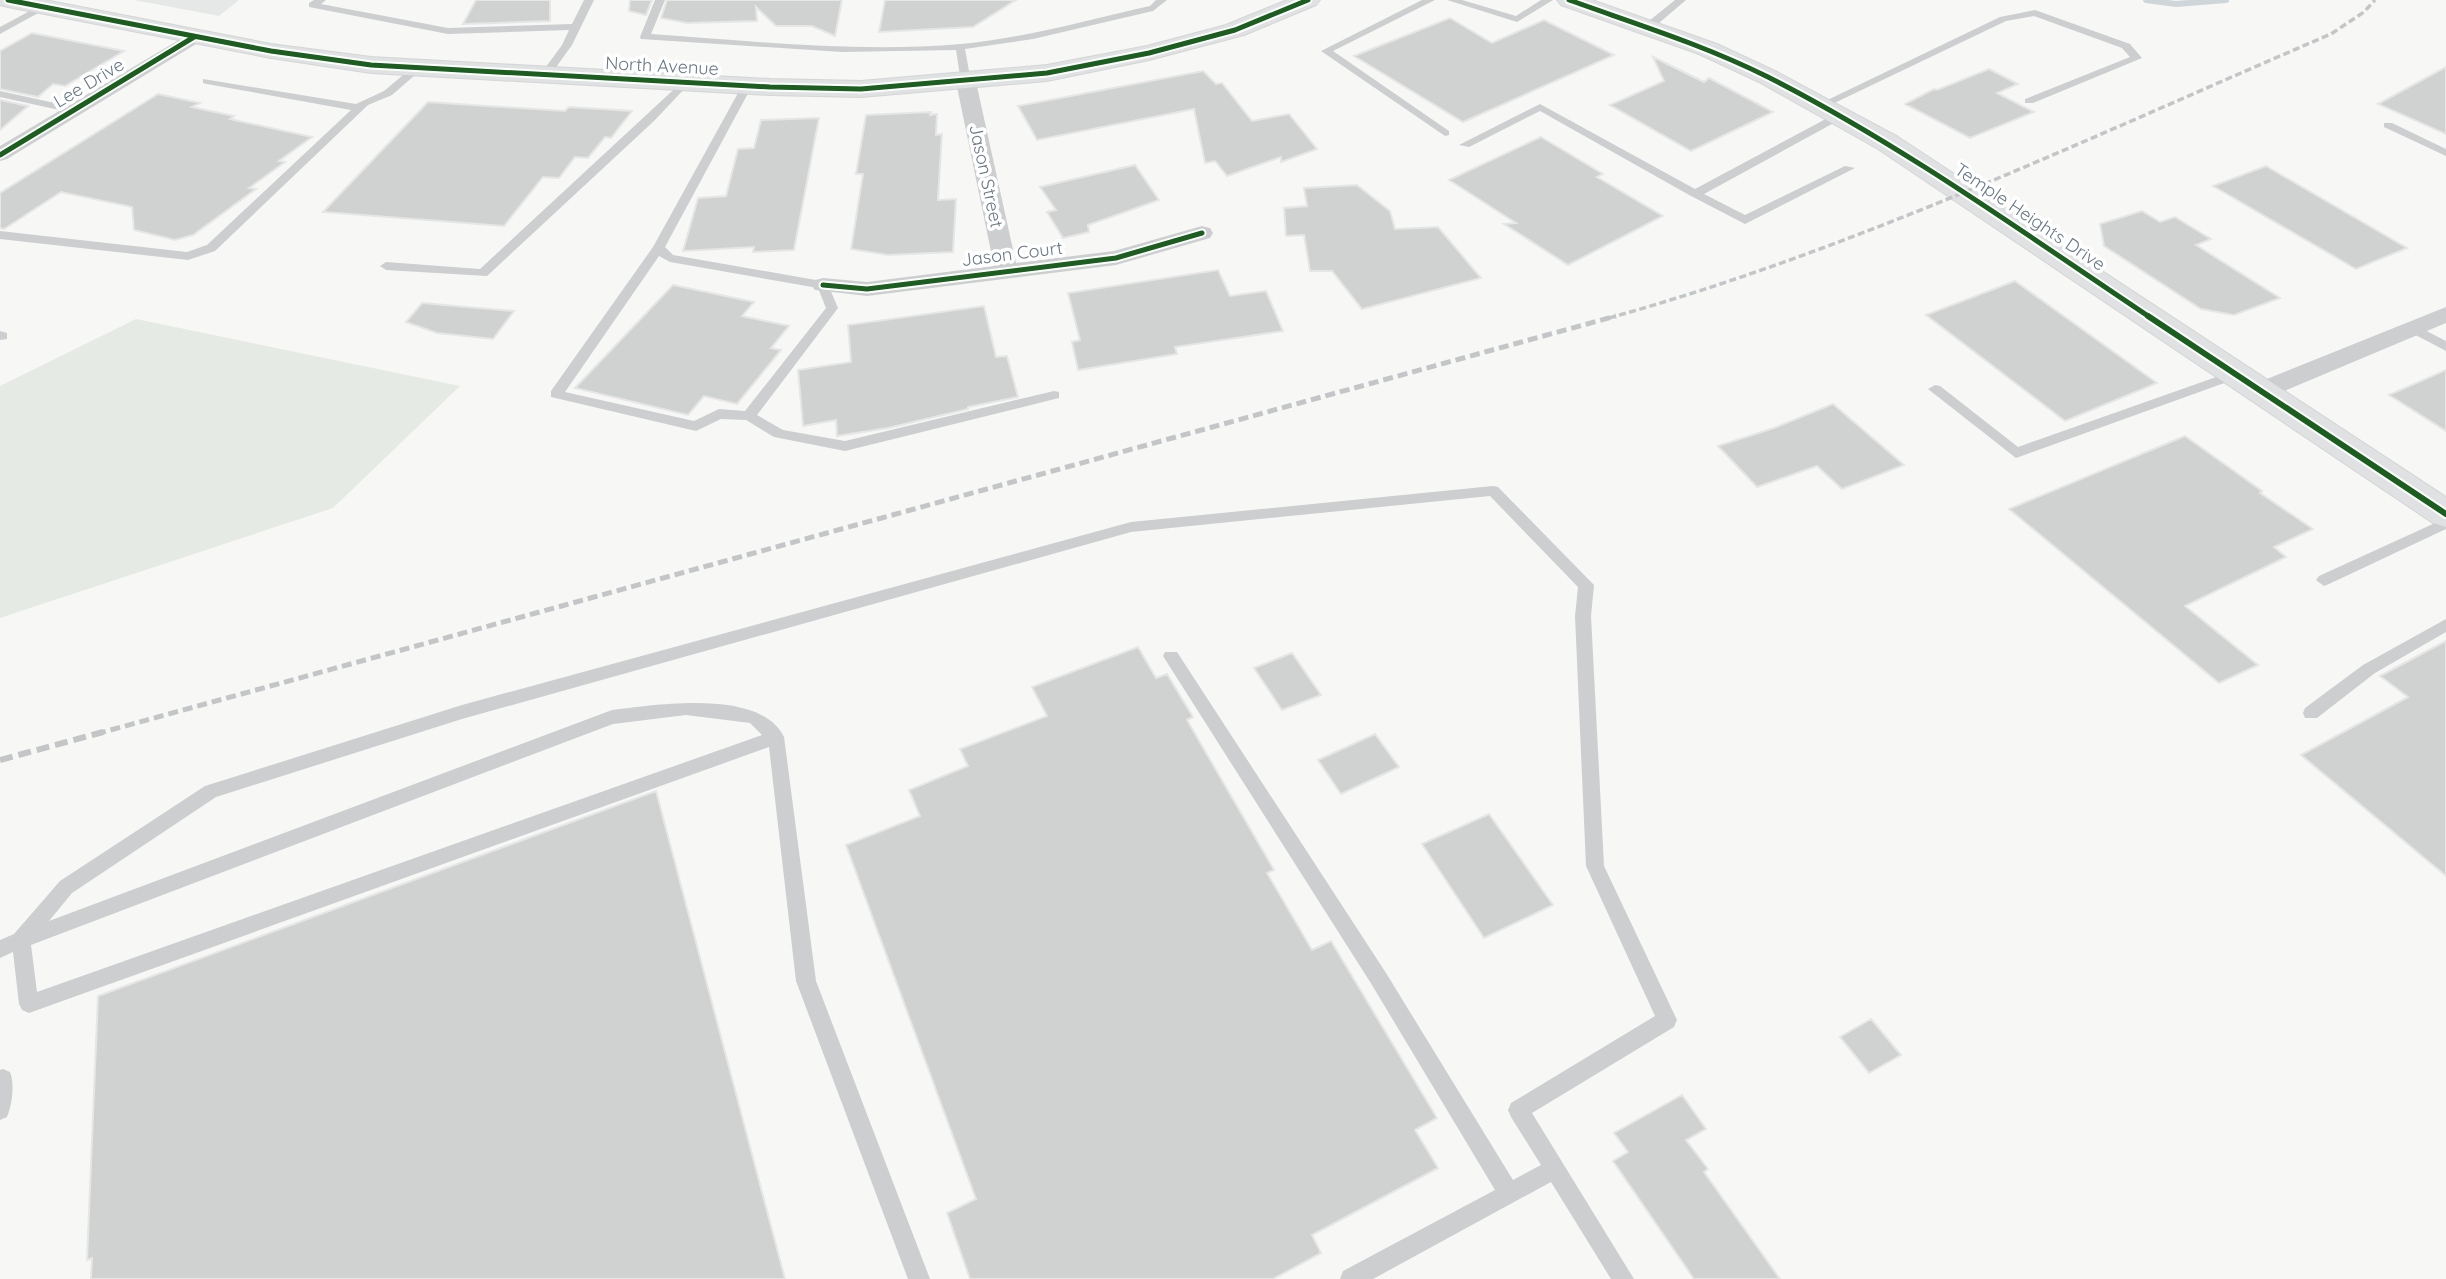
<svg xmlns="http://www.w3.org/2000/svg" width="2446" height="1279" font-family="Quicksand,sans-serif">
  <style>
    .built { fill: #e6e7e7 }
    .green { fill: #e6eae4 }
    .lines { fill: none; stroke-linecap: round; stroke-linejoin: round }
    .stream { stroke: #cfd6d9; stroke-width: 6 }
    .building { fill: #d0d2d2; stroke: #e6e6e6; stroke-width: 2 }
    .secondary-casing { stroke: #d4d5d5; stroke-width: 2 }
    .lane { fill: #cccecf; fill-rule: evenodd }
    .street { fill: #cccecf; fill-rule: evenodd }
    .secondary { fill: #e0e1e2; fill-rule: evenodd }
    .rail-far2 { stroke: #c3c5c6; stroke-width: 3.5; stroke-dasharray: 7 3.5; stroke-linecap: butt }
    .rail-far1 { stroke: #c3c5c6; stroke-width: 5; stroke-dasharray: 10 5; stroke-linecap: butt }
    .rail { stroke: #c3c5c6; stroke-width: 6; stroke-dasharray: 13 6; stroke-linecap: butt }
    .cycleway-far1-casing { stroke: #fff; stroke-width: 9 }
    .cycleway-casing { stroke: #fff; stroke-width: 10 }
    .cycleway-far1 { stroke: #1b5e20; stroke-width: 5 }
    .cycleway { stroke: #1b5e20; stroke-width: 6 }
    .labels { text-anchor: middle; stroke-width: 7; stroke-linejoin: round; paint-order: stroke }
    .far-street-label { font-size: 18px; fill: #677786; stroke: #fff }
  </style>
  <rect width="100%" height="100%" fill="#f7f7f6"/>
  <path class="built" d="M134,0H239L219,16Z"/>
  <path class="green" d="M136,319L460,386L333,508L0,618V386Z"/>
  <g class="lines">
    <path class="stream" d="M2146,0L2176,4L2226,0"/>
  </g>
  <path class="building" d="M476,0H550V21L463,24Z
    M630,0H652L646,15L629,11Z
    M667,0H842L835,36L812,26H776L756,7L757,21L687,23L661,18Z
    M885,0H1016L973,27L879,32Z
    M1450,18L1492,43L1544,20L1614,55L1463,122L1354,56Z
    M32,33L124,51L65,86L53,84L38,97L0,89V51Z
    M1653,57L1704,82L1709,78L1773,112L1691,151L1610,105L1664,81Z
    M2446,67V134L2378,104Z
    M1989,69L2018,84L1997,93L2034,112L1970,138L1905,104L1934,89L1937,90Z
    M1203,71L1216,84L1222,83L1252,121L1289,114L1317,149L1281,162V157L1227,176L1215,161L1205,163L1194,109L1037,140L1018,106Z
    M158,94L200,103L192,107L234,116L230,119L312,137L279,161L285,162L249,188L256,189L193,235L175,240L134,230L132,207L61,192L4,229L0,228V193Z
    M0,100L28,106L0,130Z
    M428,102L565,111L569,107L632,111L611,138L605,137L588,158L575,157L559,178L543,177L504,226L323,212Z
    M931,112L930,115L937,114L936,135L942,134L938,200L956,199L953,252L888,255L851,249L863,174H856L866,115Z
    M819,118L794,250L753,252L754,247L683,251L698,198L726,196L738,149L754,148L761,120Z
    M1541,137L1603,174L1597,177L1663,216L1568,265L1504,224L1516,223L1449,180Z
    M1135,165L1159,200L1088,225L1089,232L1063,238L1047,212L1056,210L1040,187Z
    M2266,166L2407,248L2356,269L2213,186Z
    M1357,185L1390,211L1395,229L1438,227L1481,278L1362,309L1332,271H1310L1304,235L1286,236L1284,208L1307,206L1304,188Z
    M2142,211L2160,222L2175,217L2211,239L2196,245L2280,298L2234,315L2201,309L2104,246L2100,224Z
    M1218,270L1230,296L1266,291L1283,331L1175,347L1177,354L1078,370L1072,342L1080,340L1068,293Z
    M2015,281L2157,383L2065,421L1926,315Z
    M673,285L754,302L742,316L789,326L771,348L781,350L737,404L704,396L688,415L575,388Z
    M422,303L514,311L493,339L437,333L406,322Z
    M984,306L996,357L1007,356L1018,397L968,407V409L888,428L837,436L836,420L803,426L798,370L851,362L848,325Z
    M2446,370V431L2389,395Z
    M1833,404L1904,465L1842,489L1817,466L1757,487L1718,446L1774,428Z
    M2185,436L2262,491L2260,493L2313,529L2274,547L2286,557L2185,606L2258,665L2219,683L2009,509Z
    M2446,641V876L2301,755L2408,697L2380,676Z
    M1138,647L1156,678L1167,674L1193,717L1187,720L1274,870L1267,873L1312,950L1331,941L1437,1118L1415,1130L1438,1168L1312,1235L1321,1253L1273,1279H970L947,1213L976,1199L846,845L920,816L909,790L968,766L960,749L1047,716L1032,687Z
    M1292,653L1321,695L1282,710L1254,668Z
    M1375,734L1399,767L1341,794L1318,760Z
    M656,791L785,1279H91L92,1258L87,1260L98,996Z
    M1489,814L1553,905L1484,938L1422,844Z
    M1871,1019L1901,1055L1869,1073L1840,1037Z
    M1682,1095L1706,1129L1686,1140L1708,1169L1704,1172L1780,1279H1694L1613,1161L1628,1152L1614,1133Z"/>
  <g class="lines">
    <g class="secondary-casing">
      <path id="secondary" d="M0,0H45L271,44L371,57L770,79L861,81L1047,65L1147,46L1226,25L1287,0H1320L1316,5L1244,35L1149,60L1047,81L861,97L770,95L371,73L271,58L8,7L0,5Z
        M1557,0H1592L1717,44L1777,72L1898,137L2446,497V527L2433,523L1878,149L1759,82L1699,54L1561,5Z"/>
    </g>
    <path class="lane" d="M314,0H326L321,4L448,28L572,24L584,0H594L572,45L549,77L545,78L540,75L562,45L569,30L448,34L309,7V3Z
      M655,0H665L651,34C754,41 858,53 961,44C1025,38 1087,20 1150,6L1156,0H1167L1153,11L1033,39L965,49L971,82L966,85L961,82L956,50L842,52L641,39L640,37Z
      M1422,0H1435L1333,51L1449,131V135L1445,136L1321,51Z
      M1447,0H1462L1516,16L1541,0H1553L1517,22Z
      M1675,0H1686L1652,29H1644V25Z
      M41,5L49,7L0,34V27Z
      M2035,10L2130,44L2142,58L2033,103H2025V99L2130,57L2122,48L2034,16L2006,21L1824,108L1815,106L2000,17Z
      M414,66L423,68L392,95L368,105L215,251L188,260L0,239V231L187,252L207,245L351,110L207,84L203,83V79L356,104L384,91Z
      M684,80L689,83L688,85L654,121L487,276L386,270L380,266L386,262L480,269Z
      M743,84L752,86L665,247L673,255L827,282L838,308L757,415L783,430L845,441L1054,391L1059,392V398L845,451L774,437L746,420L721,419L696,431L551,397V391L653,247ZM659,256L670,262L818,288L826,308L745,411L719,409L694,421L565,392Z
      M0,91L73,107L78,110L73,113L0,97Z
      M1540,104L1695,189L1835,114H1843V118L1704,194L1745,215L1845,166L1855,168L1745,224L1691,196L1540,111L1469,147L1459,145Z
      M2384,123H2392L2446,149V156L2384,127Z
      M2413,324L2446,341V351L2408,331L2407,328Z
      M0,331L7,333V339L0,340Z
      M2236,370L2243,374L2241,377L2016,458L1928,389L1935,385L1940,386L2018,447Z
      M1493,486L1498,487L1594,585L1591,616L1604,866L1677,1020L1674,1027L1532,1113L1634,1279H1611L1551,1182L1373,1279H1340L1343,1271L1495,1190L1372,985L1163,656L1165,652H1177L1386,973L1513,1180L1541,1165L1511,1117L1508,1110L1511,1103L1655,1016L1586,866L1575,616L1578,587L1490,496L1131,532L462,719L216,797L72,893L49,921L612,710C656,705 760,688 784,737L816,981L930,1279H908L796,981L769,747L29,1013L22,1010L19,1004L13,952L0,958V940L14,934L60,881L205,786L462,705L1131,522ZM686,715L750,723L762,735L37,992L31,945L613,724Z
      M2446,518V529L2329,584L2324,586L2316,580L2319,576Z
      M2446,619V632L2375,673L2317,718H2305L2303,713L2305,708L2363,665Z
      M3,1069L10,1072C15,1084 12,1105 7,1117L0,1120V1070Z"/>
    <path class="street" d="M194,31L201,33L203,37L201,41L7,159L0,161V146Z
      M966,76L976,82L1016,263L1114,251L1202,226L1210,228L1213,233L1210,238L1116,265L867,296L815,290L811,285L815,280L823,278L867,282L994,266L956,82Z
      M2446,307V323L2270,397L2261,399L2252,397L2248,391L2252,385Z"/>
    <use href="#secondary" class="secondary"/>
    <path class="rail-far2" d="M1609,318C1857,249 2095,135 2331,34L2364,12L2375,0"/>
    <path class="rail-far1" d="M96,734L1616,316"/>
    <path class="rail" d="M0,760L103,732"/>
    <g class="cycleway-far1-casing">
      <path id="cycleway-far1" d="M8,0L271,51L371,65L770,87L861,89L1047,73L1149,53L1235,30L1308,0
        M1569,0C1636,24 1704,45 1768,77C1902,145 2025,234 2151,318
        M0,155L194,37
        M823,285L867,289L1116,258L1202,233"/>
    </g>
    <g class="cycleway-casing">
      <path id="cycleway" d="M2148,316L2446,514"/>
    </g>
    <use href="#cycleway-far1" class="cycleway-far1"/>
    <use href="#cycleway" class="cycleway"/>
  </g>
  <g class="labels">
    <g class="far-street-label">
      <text transform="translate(662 66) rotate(3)" y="6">North Avenue</text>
      <text transform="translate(89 83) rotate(-31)" y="6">Lee Drive</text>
      <text transform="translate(986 176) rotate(78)" y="6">Jason Street</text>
      <text transform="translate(2030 217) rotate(34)" y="6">Temple Heights Drive</text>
      <text transform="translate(1012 254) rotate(-7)" y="6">Jason Court</text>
    </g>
  </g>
</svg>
